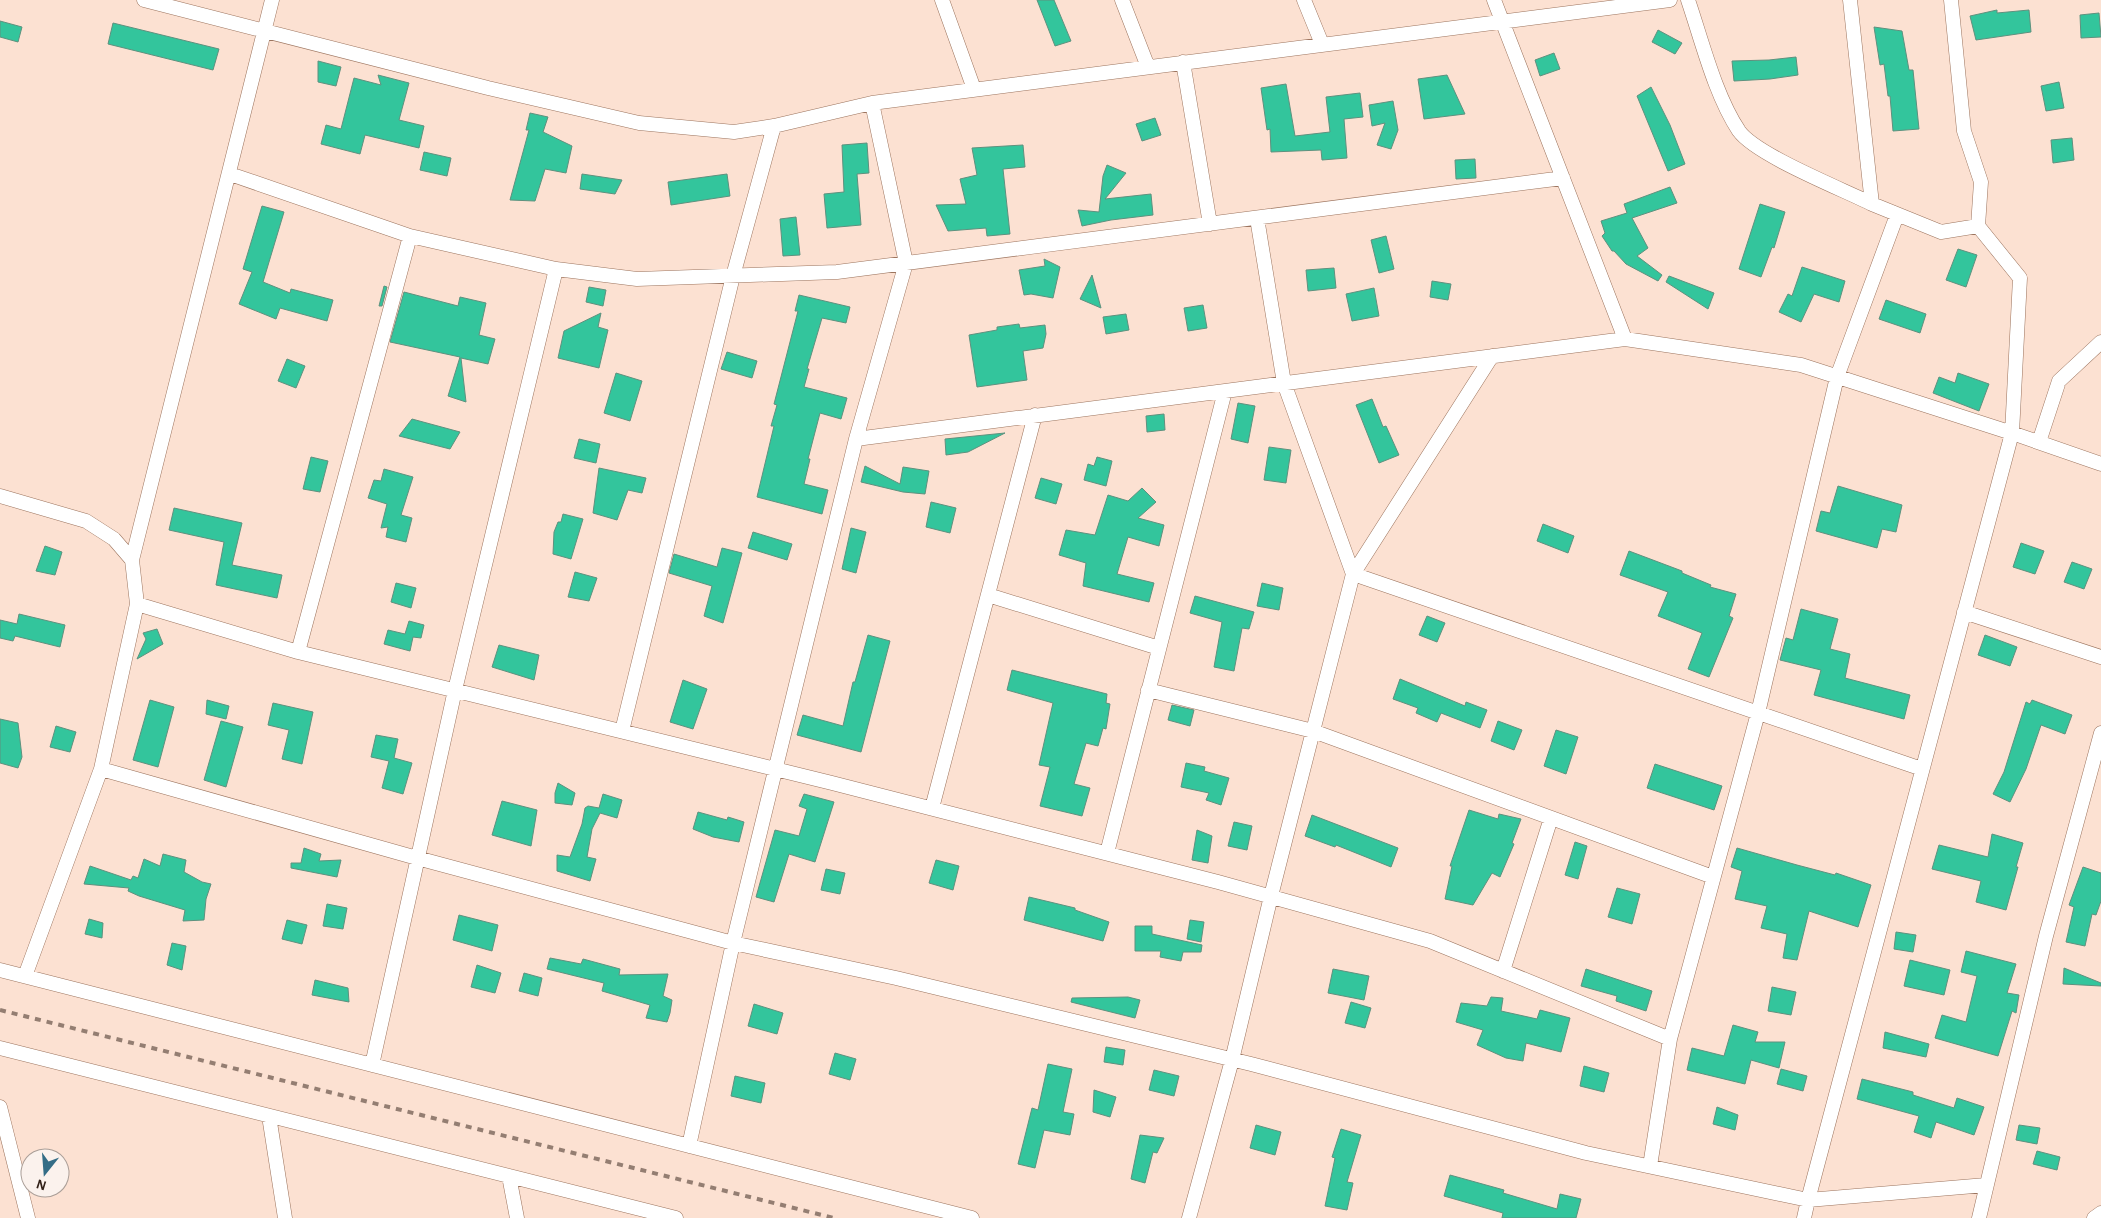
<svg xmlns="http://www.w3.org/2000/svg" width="2101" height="1218" font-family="'Alegreya Sans',sans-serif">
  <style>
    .building { fill: #33c59c; stroke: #5e917e }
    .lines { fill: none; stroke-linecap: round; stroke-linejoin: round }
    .street-casing { stroke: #9c745e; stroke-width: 15 }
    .street { stroke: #fff; stroke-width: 14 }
    .rail { stroke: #947e72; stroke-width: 4; stroke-dasharray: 6 6; stroke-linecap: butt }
  </style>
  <rect width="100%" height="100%" fill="#fce1d2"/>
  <path class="building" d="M1037,0H1054L1071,41L1055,46Z
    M1997,10V13L2029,10L2031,32L1976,40L1970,16Z
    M2099,13L2101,37L2081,38L2080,15Z
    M0,21L22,27L18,42L0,37Z
    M113,23L219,49L213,70L108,44Z
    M1874,27L1902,31L1909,70H1913L1919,129L1893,131L1890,96H1888L1884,64L1880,65Z
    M1658,30L1682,43L1675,54L1652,42Z
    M1554,53L1560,69L1540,76L1535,60Z
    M1796,57L1798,75L1770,79L1734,81L1732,61L1769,60Z
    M318,61L341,67L336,86L318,82Z
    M378,75L409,83L399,120L424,126L419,148L365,135L360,154L321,144L326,125L341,129L354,78L381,85Z
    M1447,75L1465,114L1424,119L1418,79Z
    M2059,82L2064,108L2046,111L2041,86Z
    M1286,84L1295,136L1330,132L1326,97L1360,93L1363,117L1344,119L1347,158L1322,160L1321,150L1271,152L1270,129L1267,130L1261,88Z
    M1651,87L1670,125L1685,164L1668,171L1637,96Z
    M1393,101L1398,130L1391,149L1377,145L1385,123L1372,126L1369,105Z
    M530,113L548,117L543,132L572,146L566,173L545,169L535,201L510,200L529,130H526Z
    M1155,118L1161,135L1142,141L1136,124Z
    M2072,138L2074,160L2053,163L2051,140Z
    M867,143L869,173L857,174L861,225L827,228L824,194L844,192L842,145Z
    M1023,145L1025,167L1003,169L1010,234L987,236L986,228L948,231L936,205L966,204L960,179L977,175L972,148Z
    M424,152L451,158L447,176L420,170Z
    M1475,159L1476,178L1456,179L1455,160Z
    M1107,165L1126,173L1105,199L1151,194L1153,215L1111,220L1082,226L1078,210L1099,212L1103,176Z
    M582,174L622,180L615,194L580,189Z
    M727,174L730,196L671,205L668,182Z
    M1670,187L1677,203L1632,218L1648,248L1637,256L1662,275L1658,281L1626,264L1614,251H1612L1602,236L1605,233L1601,221L1627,213L1624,204Z
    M1760,204L1785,212L1774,248L1772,247L1761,277L1739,269Z
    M262,206L284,212L263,282L290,293L291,289L333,300L327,321L280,308L276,319L239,304L252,272L243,269Z
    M796,217L800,255L783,256L780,219Z
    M1386,236L1394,269L1379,273L1371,240Z
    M1958,249L1977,255L1966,287L1946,280Z
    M1044,259L1060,267L1053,298L1031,294L1024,295L1019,270L1045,266Z
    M1802,267L1845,281L1839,302L1814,294L1801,322L1779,312L1788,294L1792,296Z
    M1334,268L1336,288L1308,291L1306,270Z
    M1092,275L1101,308L1080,299Z
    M1669,276L1714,293L1708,309L1666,282Z
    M1432,281L1451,284L1448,300L1430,297Z
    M384,286L387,287L382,306H379Z
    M589,287L606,290L603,306L586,302Z
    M1374,288L1379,316L1352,321L1346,294Z
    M404,292L458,306L460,297L486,303L479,335L495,339L488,364L461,358L466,402L448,396L460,357L390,342Z
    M799,295L850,307L846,323L822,318L807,369H809L804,387L847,398L841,419L820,413L808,459H810L804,484L828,490L822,514L757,497L774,426H771L777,405L774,404L798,311H795Z
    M1886,300L1926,314L1920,333L1879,319Z
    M1203,305L1207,328L1188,331L1184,308Z
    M601,313L598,327L608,330L599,368L558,358L564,331Z
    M1126,314L1129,330L1106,334L1103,317Z
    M1019,324L1020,328L1045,325L1046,334L1043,348L1023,351L1027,380L977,387L969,335L997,330V327Z
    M727,352L757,361L752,378L721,369Z
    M287,359L305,366L296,388L278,381Z
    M616,373L642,381L630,421L604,413Z
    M1958,373L1989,384L1979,411L1933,393L1939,377L1955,383Z
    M1372,399L1383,427L1386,426L1399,455L1379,463L1356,405Z
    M1238,403L1255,406L1248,443L1231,439Z
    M1164,414L1165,430L1147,432L1146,416Z
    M412,419L460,432L450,449L399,436Z
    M1005,433L968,452L946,455L945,439Z
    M579,439L600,444L596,463L574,458Z
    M1269,447L1291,450L1286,483L1264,480Z
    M311,457L328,461L320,492L303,489Z
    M1097,457L1112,461L1106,486L1084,480L1088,464L1094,466Z
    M865,466L900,484L903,467L929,471L925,494L903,492L861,482Z
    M599,468L646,478L642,493L628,490L617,520L593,513Z
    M384,469L413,477L401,515L412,518L406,542L386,537L388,527L381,528L387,504L368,498L374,480L381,481Z
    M1041,478L1062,484L1056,504L1035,498Z
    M1838,486L1902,505L1896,532L1882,529L1877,548L1816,531L1821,511L1830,513Z
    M1142,488L1156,502L1138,518L1164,525L1159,546L1128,537L1117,574L1154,583L1149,602L1083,586L1086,563L1059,555L1066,530L1095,535L1108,495L1128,501Z
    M931,502L956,508L950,533L926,527Z
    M174,508L242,523L232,565L282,575L277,598L216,585L224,542L169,530Z
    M563,514L583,519L571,559L553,554L554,532L558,522H561Z
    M1543,524L1574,536L1568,553L1537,541Z
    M851,528L866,532L856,573L842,569Z
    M753,532L792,544L787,560L748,548Z
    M2021,543L2044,551L2035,574L2013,567Z
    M45,546L62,552L55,575L36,571Z
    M722,548L742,553L723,623L704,616L712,586L669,573L674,554L717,567Z
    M1629,551L1682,571V573L1711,585L1710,587L1736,594L1729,616L1733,618L1709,677L1688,669L1702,633L1658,616L1668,592L1620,575Z
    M2072,562L2092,569L2084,589L2064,582Z
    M575,572L597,578L589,601L568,597Z
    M396,583L416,588L411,608L391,602Z
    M1262,583L1283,588L1279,610L1257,606Z
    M1195,596L1254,612L1249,629L1242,628L1234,671L1214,667L1222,622L1190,613Z
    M1801,609L1838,619L1830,649L1850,654L1845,678L1910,695L1904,719L1814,695L1821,670L1780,660L1786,638L1793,640Z
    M19,614L65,625L60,647L15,636L13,641L0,638V620L17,624Z
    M1427,616L1445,623L1437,642L1419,635Z
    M409,621L424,625L421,638L413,637L410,651L384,644L388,630L405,634Z
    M157,629L163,644L137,659L146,639L143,633Z
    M868,635L890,641L861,752L797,735L803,715L843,726L853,682H855Z
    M1985,635L2017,647L2010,666L1978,655Z
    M499,645L539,655L534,680L492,667Z
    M1012,670L1107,694L1106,703L1110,704L1106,729L1103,728L1098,746L1086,743L1074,784L1090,788L1082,816L1040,806L1050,767L1039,765L1053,703L1007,690Z
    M1400,679L1465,706L1466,702L1487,710L1480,728L1441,713L1437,722L1416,713L1418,708L1393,699Z
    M683,680L707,689L693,729L670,722Z
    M150,700L174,707L158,767L133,760Z
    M207,700L229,706L226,719L206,714Z
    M2032,700L2072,715L2065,734L2041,725L2026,769L2010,802L1993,794L2004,772L2026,702L2030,704Z
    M273,703L313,712L302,764L282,759L289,730L268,725Z
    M1172,705L1194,710L1190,726L1168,720Z
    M0,719L18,723L22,757L18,768L0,763Z
    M221,721L243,727L226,787L204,780Z
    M1498,721L1522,730L1514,750L1491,741Z
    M56,726L76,732L70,752L50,747Z
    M1556,730L1578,737L1566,774L1544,766Z
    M376,735L398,739L394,758L412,763L403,794L382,788L389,761L371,757Z
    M1186,763L1205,767L1204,771L1229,778L1221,805L1206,800L1209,793L1181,787Z
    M1655,764L1722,786L1714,810L1647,788Z
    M558,783L575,793L572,805L555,803V793Z
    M603,794L622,800L617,818L600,813L592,829L587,857L596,859L590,881L557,871V855L570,857L582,824L585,808L588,806L599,808Z
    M804,794L834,802L815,862L789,854L774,902L756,897L775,830L799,836L807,809L799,806Z
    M502,801L537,810L531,846L492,835Z
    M1469,810L1498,819L1499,814L1521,819L1512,843L1514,844L1500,877L1492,873L1473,905L1445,899L1452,866H1450Z
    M698,812L727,820L728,817L744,822L739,842L713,837L693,829Z
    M1312,815L1398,848L1391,867L1336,845L1335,847L1305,836Z
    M1234,822L1252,826L1247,850L1228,846Z
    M1197,830L1212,836L1208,863L1192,860Z
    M1992,834L2023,843L2016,867H2018L2006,910L1976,902L1981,881L1932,869L1939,845L1988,857Z
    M1575,842L1587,846L1578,879L1565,875Z
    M304,848L321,854L319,861L341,860L337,877L291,868V863H301Z
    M1737,848L1797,865L1835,875L1836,873L1871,885L1858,927L1809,911L1797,960L1783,958L1787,934L1761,928L1767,906L1735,899L1742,871L1731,867Z
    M163,854L186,860L184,872L202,882L211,884L206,899L204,920L183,921L185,910L139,896L128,891L129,888L84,884L90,866L131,880L133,876L138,878L144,859L160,866Z
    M936,860L959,866L953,890L929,883Z
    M2083,867L2101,873V901L2096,915L2092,914L2085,946L2066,942L2074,907L2069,905Z
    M826,869L845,873L840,894L821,890Z
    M1617,888L1640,894L1632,924L1608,917Z
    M1029,897L1075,908V910L1109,922L1103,941L1024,920Z
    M327,904L347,908L343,929L323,926Z
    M459,915L498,925L492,951L453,940Z
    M89,919L103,923L102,938L85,934Z
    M287,920L307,925L302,944L282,939Z
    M1190,920L1204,922L1201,942L1187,939Z
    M1135,926H1152V934L1202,945L1201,952H1183L1181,961L1160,957L1161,951H1135Z
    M1896,932L1916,935L1913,952L1894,949Z
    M172,943L186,946L182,970L167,965Z
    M1966,951L2016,964L2007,993L2019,995L2016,1013L2012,1011L1998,1056L1935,1038L1942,1015L1966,1022L1977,976L1961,972Z
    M550,958L581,964L583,959L620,969L619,975L668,974L663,996L672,1000L670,1013L667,1022L646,1018L650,1005L602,991L604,983L547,969Z
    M1910,960L1950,970L1944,995L1904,986Z
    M477,965L501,973L495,993L471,987Z
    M2064,968L2101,983V986L2063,984Z
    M1333,969L1369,976L1364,1000L1328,993Z
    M1586,969L1652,991L1646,1011L1616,1001L1617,996L1581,986Z
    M524,973L542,978L538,996L519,991Z
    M315,980L348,988L349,1002L312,995Z
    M1772,987L1796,992L1791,1015L1768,1011Z
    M1128,997L1140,1000L1135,1018L1071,1002L1072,998Z
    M1491,997L1503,998L1501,1011L1537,1019L1540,1010L1570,1018L1561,1052L1526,1043L1523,1061L1506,1058L1477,1045L1483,1030L1456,1022L1461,1003L1487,1006Z
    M1351,1002L1371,1008L1365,1028L1345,1023Z
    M754,1004L783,1013L777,1034L748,1026Z
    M1733,1025L1758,1032L1755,1042H1785L1779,1068L1751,1060L1745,1084L1687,1070L1692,1048L1724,1056Z
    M1885,1032L1929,1044L1926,1057L1883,1048Z
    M1106,1047L1125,1050L1123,1065L1104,1062Z
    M835,1053L856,1059L850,1080L829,1074Z
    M1048,1064L1072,1069L1063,1112L1074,1114L1070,1135L1044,1130L1035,1168L1018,1164L1032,1108L1038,1110Z
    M1584,1066L1609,1073L1604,1092L1580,1086Z
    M1781,1069L1807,1076L1803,1091L1777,1084Z
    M1154,1070L1179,1076L1174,1096L1149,1090Z
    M735,1076L765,1083L761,1103L731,1096Z
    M1862,1079L1913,1092V1095L1954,1108L1957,1098L1984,1107L1974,1135L1936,1122L1931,1138L1914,1132L1919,1116L1857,1099Z
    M1094,1090L1116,1097L1110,1117L1093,1112Z
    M1717,1107L1738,1115L1735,1130L1713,1124Z
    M1256,1125L1281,1132L1275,1155L1250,1148Z
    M2019,1125L2040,1128L2037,1144L2016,1140Z
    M1341,1129L1361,1135L1347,1182L1353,1183L1347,1210L1325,1206L1335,1158L1332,1157Z
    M1140,1135L1164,1138L1157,1153L1153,1152L1145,1183L1131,1179Z
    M2037,1151L2060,1157L2057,1170L2033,1164Z
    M1450,1175L1504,1190L1503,1193L1557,1209L1560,1194L1581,1199L1576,1218H1502L1503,1213L1444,1196Z"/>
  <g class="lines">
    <g class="street-casing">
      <path id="street" d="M144,0L488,88L639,123L734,132L774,126L872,103L1670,0
        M942,0L974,89
        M1122,0L1148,67
        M1304,0L1322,44
        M1494,0L1625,339L1801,365L2012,433L2101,464
        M1688,0C1702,41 1715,95 1739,131C1756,155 1842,189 1872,204
        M1850,0L1872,204L1941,232L1978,226
        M1183,62L1210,224
        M230,174L410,236L556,269L637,279L837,272L1563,178
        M1257,218L1284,383L1353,574L1922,769
        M856,439L1625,339
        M2039,442L2059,381L2101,342
        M0,496L86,521L114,539L132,560L137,604L101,769L25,976
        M132,560L272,0
        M988,595L1159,648
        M137,604L298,652L832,783L1218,882L1430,941L1670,1039L1650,1166
        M1964,612L2101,657
        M298,652L410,236
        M1148,690L1313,731L1713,877
        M622,731L733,276L774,126
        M101,769L417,858L733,943L896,978L1251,1064L1586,1153L1808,1200L1986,1185
        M932,808L1035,415
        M1107,853L1225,391
        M0,970L972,1218
        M1503,971L1551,818
        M1670,1039L1758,713L1837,377L1897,215
        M0,1048L676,1218
        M372,1065L455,690L556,269
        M0,1107L28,1218
        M269,1116L285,1218
        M689,1146L733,943L856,439L906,263L872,103
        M509,1176L517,1218
        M1189,1218L1232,1060L1271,896L1353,574L1492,356
        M1804,1218L1808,1200L2012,433L2020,278L1978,226L1981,182L1964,131L1951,0
        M1979,1218L2046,936L2101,733
        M2094,1218L2101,1213"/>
    </g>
    <use href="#street" class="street"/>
    <path class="rail" d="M0,1010L834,1218"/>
  </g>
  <g transform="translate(45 1173) rotate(197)"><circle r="24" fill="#fbf2ed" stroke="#ab9f98"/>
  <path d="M0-4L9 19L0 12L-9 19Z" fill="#346d86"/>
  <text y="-8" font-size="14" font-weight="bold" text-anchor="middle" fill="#332219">N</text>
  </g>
</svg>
